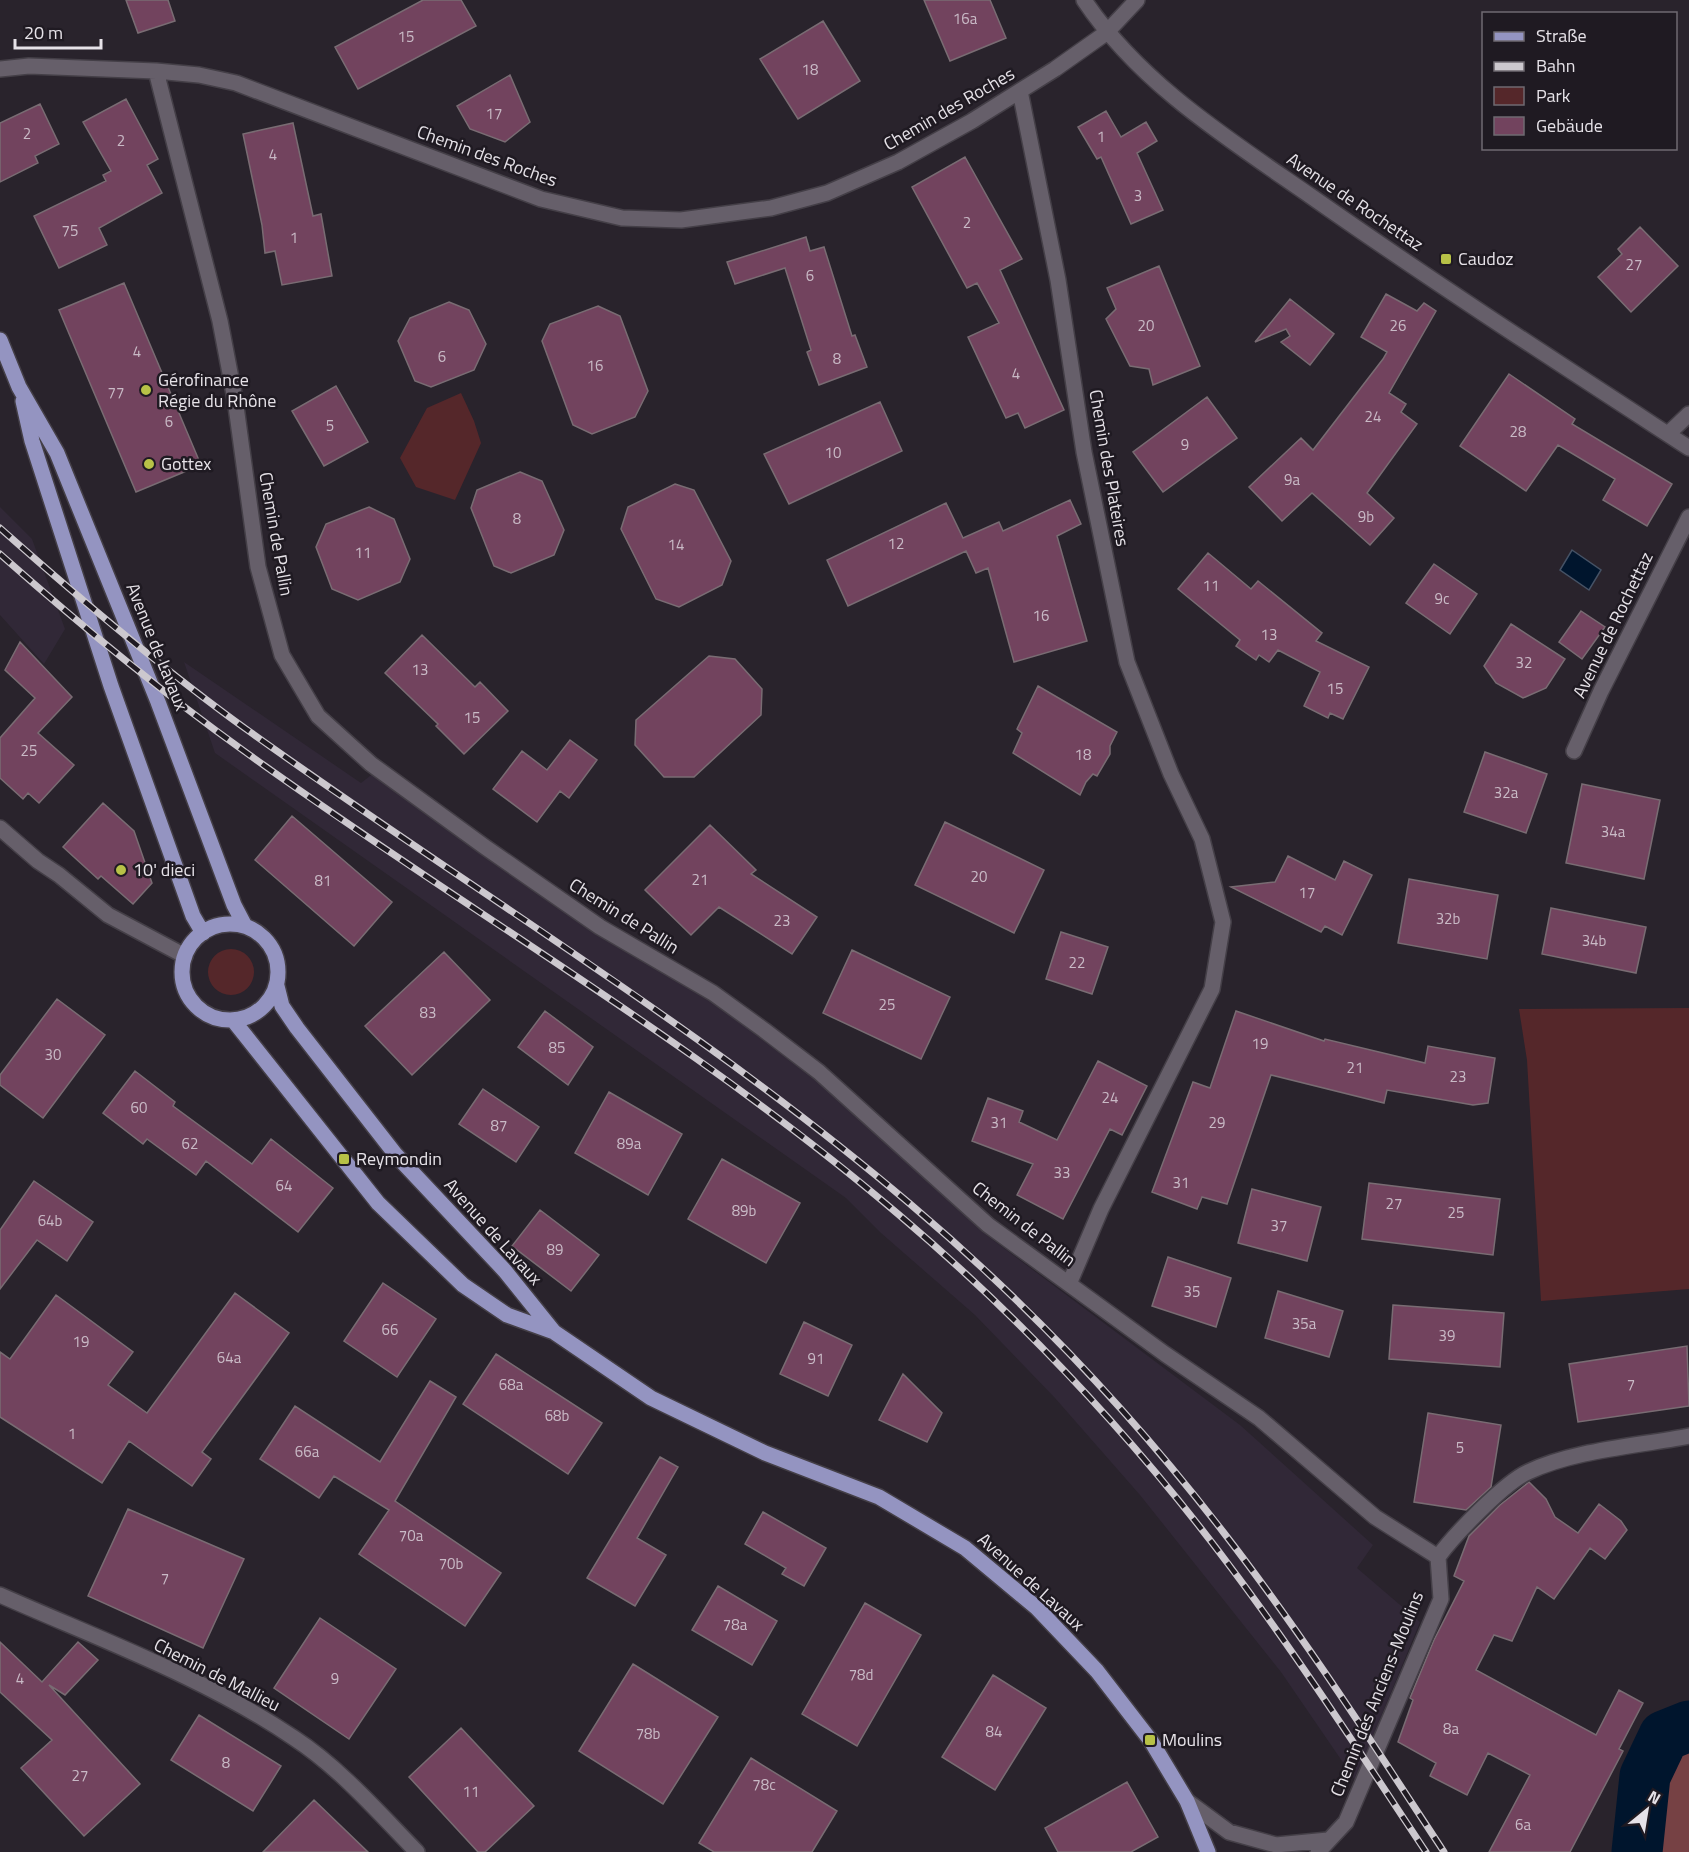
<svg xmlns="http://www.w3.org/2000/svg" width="1689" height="1852" font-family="'Titillium Web',sans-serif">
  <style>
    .built { fill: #312837 }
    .green { fill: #55272a }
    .forest { fill: #764144 }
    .water { fill: #00152d; stroke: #455265; stroke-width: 1.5 }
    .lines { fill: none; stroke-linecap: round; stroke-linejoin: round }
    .river { stroke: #00152d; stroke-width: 51 }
    .building { fill: #72435e; stroke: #796c73; stroke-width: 1.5 }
    .minor-casing { stroke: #443f47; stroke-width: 18 }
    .tertiary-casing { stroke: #443f47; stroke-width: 18 }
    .primary-casing { stroke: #443f47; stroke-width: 18 }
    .minor { stroke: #665f6a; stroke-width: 15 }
    .tertiary { stroke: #665f6a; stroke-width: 15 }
    .primary { stroke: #9494c1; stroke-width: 15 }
    .rail-casing { stroke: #ccc8ce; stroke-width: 7 }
    .rail { stroke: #1f1a22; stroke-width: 4.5; stroke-dasharray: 14; stroke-linecap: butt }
    .poi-dot { fill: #b7c147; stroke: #1f1a22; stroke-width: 2 }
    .labels { text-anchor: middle; stroke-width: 5; stroke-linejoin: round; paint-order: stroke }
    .number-label { font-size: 15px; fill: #c9bac6 }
    .street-label { font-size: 18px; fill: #e6e2e8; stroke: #1f1a22 }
    .poi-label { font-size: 18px; fill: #e6e2e8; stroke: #1f1a22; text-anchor: start }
  </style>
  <rect width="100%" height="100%" fill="#29232c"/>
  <path class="built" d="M0,507L32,539L65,629L44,664L0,615Z
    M184,662L361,783L375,772L701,993L853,1109L989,1237L1240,1425L1373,1545L1357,1568L1420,1622L1355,1780L1281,1672L1140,1495L1055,1398L975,1315L881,1233L846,1198L215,753Z"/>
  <path class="green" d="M461,393L474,421L481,443L455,500L416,487L400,458L427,408Z
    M208 972a23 23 0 1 1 46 0a23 23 0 1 1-46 0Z
    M1689,1008V1289L1541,1301L1527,1060L1519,1009Z"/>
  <path class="forest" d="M1689,1703V1852H1636L1646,1765L1665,1725Z"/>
  <path class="water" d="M1572,550L1601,570L1589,590L1560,570Z"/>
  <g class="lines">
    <path class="river" d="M1637,1852L1645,1776L1664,1736L1689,1726"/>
  </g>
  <path class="building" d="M126,0H168L175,21L138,33Z
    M423,0H461L476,26L358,89L335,47Z
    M924,0H990L1006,38L950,61Z
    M823,21L860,81L798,119L760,59Z
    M510,75L530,122L505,142L470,129L457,106Z
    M126,99L158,159L147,165L162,193L99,228L107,245L59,268L34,216L106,181L103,175L111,171L83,122Z
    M40,104L59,144L35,156L38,163L0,182V123Z
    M1106,111L1121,137L1146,122L1157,141L1137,153L1163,210L1131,224L1101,157L1097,159L1078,127Z
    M293,123L313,216L321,214L332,276L282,285L275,251L265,253L262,225L243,134Z
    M965,157L1022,259L1000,270L1064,410L1025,428L1018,413L1006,418L968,337L999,323L977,283L967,288L912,187Z
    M1640,227L1678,266L1631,312L1598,277L1622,254L1618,249Z
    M806,237L810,251L824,247L852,336L855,335L867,367L819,385L807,352L811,350L785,268L735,284L727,262Z
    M1159,266L1200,366L1153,385L1149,369L1130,366L1106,319L1116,309L1107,288Z
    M124,283L201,465L136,492L59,310Z
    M1386,294L1417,311L1424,303L1436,311L1389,393L1406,404L1401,412L1417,424L1367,493L1394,518L1370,545L1312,493L1282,521L1249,487L1301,438L1313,450L1383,359L1387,352L1361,337Z
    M1290,299L1334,334L1310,365L1281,342L1290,336L1286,329L1255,342Z
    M449,302L469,310L486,344L474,370L431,387L415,381L398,341L410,318Z
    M598,306L620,316L648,391L635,417L592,434L573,425L542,341L550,324Z
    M1509,374L1575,419L1572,424L1672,484L1647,526L1603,500L1615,479L1558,445L1526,491L1460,446Z
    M336,386L368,442L324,466L292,411Z
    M1207,397L1237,438L1163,492L1133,452Z
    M880,402L902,451L789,504L764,454Z
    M520,472L542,481L564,530L554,555L511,573L494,566L471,508L477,490Z
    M675,484L694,490L731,561L722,585L679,607L656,599L621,529L628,507Z
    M1070,500L1081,524L1057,536L1087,641L1014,662L988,568L976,573L966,551L848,606L827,560L946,503L963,538L999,522L1003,531Z
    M369,507L394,519L410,559L400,582L358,600L332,589L316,547L326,524Z
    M1208,553L1251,589L1258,581L1322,633L1316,641L1369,667L1343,719L1330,713L1328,718L1304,706L1320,672L1278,650L1269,662L1259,655L1256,660L1236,646L1240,640L1178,589Z
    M1434,564L1477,594L1450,634L1406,603Z
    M1581,611L1605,627L1582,659L1559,642Z
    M1511,624L1565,659L1546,688L1523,698L1496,683L1484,666Z
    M422,635L475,687L480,682L508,711L464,754L436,726L438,724L385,673Z
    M20,642L72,697L38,733L74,765L39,803L28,793L23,799L0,778V738L35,698L5,670Z
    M709,656L735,659L762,689L761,715L694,777H664L635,745L636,720Z
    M1038,686L1117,732L1110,746V754L1097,776L1093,774L1086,782L1080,795L1013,753L1022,733L1017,729Z
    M570,740L597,760L569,798L560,791L537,822L493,789L522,751L547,770Z
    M1485,752L1547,774L1526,833L1464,812Z
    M1582,784L1660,800L1644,879L1566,863Z
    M103,803L134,831L152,883L133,904L101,876L98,879L63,847Z
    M292,816L392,902L354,946L255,860Z
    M945,822L1044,870L1014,933L915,885Z
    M710,825L756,870L751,874L817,917L792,954L719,907L691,935L645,890Z
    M1288,856L1335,880L1344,861L1372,875L1342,935L1325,926L1321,932L1231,887L1275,882Z
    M1409,879L1498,895L1487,959L1398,943Z
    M1551,908L1646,927L1636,973L1542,954Z
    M1061,932L1108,947L1092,994L1046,979Z
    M852,950L950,997L921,1059L823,1013Z
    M444,952L490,1000L412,1075L365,1026Z
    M57,999L105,1035L43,1118L0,1085V1075Z
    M545,1011L593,1047L568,1085L518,1047Z
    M1236,1011L1324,1041L1325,1039L1425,1063L1428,1046L1495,1058L1488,1103L1473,1105L1387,1090L1384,1103L1271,1075L1227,1204L1202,1197L1197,1209L1152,1192L1193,1082L1210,1088Z
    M1098,1061L1147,1086L1122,1135L1110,1129L1063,1219L1017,1195L1033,1164L972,1141L988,1098L1023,1111L1019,1122L1057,1140Z
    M135,1071L175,1102L173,1106L252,1164L271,1139L333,1188L298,1232L206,1161L196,1175L147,1139L143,1144L103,1113Z
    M483,1089L539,1127L516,1162L459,1124Z
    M609,1092L682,1134L648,1195L575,1153Z
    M722,1159L800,1203L766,1263L688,1219Z
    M34,1181L93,1222L67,1261L37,1240L0,1289V1230Z
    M1369,1183L1500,1199L1493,1255L1362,1239Z
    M1252,1189L1321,1207L1307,1261L1238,1243Z
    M540,1210L599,1255L571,1291L512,1246Z
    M1168,1257L1231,1278L1216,1327L1152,1306Z
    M383,1283L436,1319L397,1377L344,1341Z
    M1278,1291L1343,1311L1329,1357L1265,1338Z
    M235,1293L289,1333L202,1452L211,1459L192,1486L129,1441L102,1483L0,1417V1352L10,1359L56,1295L133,1352L108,1385L147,1413Z
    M1393,1305L1504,1313L1500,1367L1389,1359Z
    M804,1322L852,1345L828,1396L780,1374Z
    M1687,1346L1689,1406L1578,1422L1569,1364Z
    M496,1354L602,1423L568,1474L463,1404Z
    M903,1374L942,1413L927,1442L879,1420Z
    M430,1381L456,1397L395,1501L501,1573L465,1626L359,1554L389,1510L334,1476L319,1498L260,1459L295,1406L380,1462Z
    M1428,1413L1501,1425L1491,1487L1466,1510L1414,1502Z
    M660,1457L678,1467L637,1538L666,1555L635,1606L587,1578Z
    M1529,1482L1546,1499L1555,1517L1578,1533L1599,1504L1621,1521L1627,1530L1605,1559L1590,1548L1554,1599L1537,1587L1512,1641L1494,1635L1476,1670L1596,1735L1619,1690L1643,1703L1619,1749L1623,1751L1570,1852H1489L1530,1775L1488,1753L1467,1795L1430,1776L1436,1763L1398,1742L1413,1700L1410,1698L1434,1640L1464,1581L1454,1576L1469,1536L1500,1505Z
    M128,1509L244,1559L203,1648L88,1596Z
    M763,1512L826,1548L804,1586L782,1574L786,1568L745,1544Z
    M718,1586L777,1621L752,1665L692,1630Z
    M865,1603L921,1635L857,1746L802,1714Z
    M320,1618L396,1669L349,1739L274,1688Z
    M0,1642L42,1682L78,1642L98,1660L65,1695L49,1685L140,1784L84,1836L21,1768L52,1740L0,1692Z
    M633,1664L718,1717L663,1804L579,1751Z
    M993,1675L1046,1708L995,1790L942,1757Z
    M199,1715L281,1766L253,1811L171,1760Z
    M461,1728L534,1806L485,1852H478L409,1777Z
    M751,1758L837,1811L812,1852H714L699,1843Z
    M1127,1782L1158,1837L1131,1852H1058L1045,1828Z
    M314,1800L368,1852H263Z"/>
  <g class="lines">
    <g class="minor-casing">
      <path id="minor" d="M1084,0C1140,84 1230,140 1312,197C1436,284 1563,366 1689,448
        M0,69L29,66L156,71L199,75L236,83L541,199L622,218L681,220L771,208L827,193L898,162L972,121L1055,69L1106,33L1137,0
        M156,71L220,321L235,399L258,567L282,655L318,716L371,764L485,847L600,927L713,993L764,1030L819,1072L988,1225L1165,1354L1259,1418L1375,1517L1438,1557
        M1020,91L1058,280L1084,452L1127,662L1171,774L1202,839L1223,922L1212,989L1101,1209L1069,1284
        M1668,434L1689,414
        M1574,751L1601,691L1689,517
        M0,1595C99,1639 204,1677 294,1738C340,1768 379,1813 417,1852
        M1187,1801L1229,1832L1276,1845L1328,1840
        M1318,1852L1346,1822L1441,1599L1438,1557C1454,1535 1504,1483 1528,1472C1574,1450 1638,1446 1689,1436"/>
    </g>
    <g class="tertiary-casing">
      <path id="tertiary" d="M0,828L38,861L59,875L108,915L185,956"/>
    </g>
    <g class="primary-casing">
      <path id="primary" d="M0,340L19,387L57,453L158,702L234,905L245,926
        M23,401L32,441L111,686L193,916L203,933
        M182 972a48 48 0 1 1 96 0a48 48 0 1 1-96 0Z
        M277,986L282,1006L297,1028L396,1155L505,1271L554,1332
        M233,1020L378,1203L463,1285L507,1315L554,1332L651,1398L765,1453L879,1497L965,1548L1037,1608L1097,1671L1151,1741L1187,1801L1208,1852"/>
    </g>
    <use href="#minor" class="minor"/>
    <use href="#tertiary" class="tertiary"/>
    <use href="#primary" class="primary"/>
    <g class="rail-casing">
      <path id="rail" d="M0,528C79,598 160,667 246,729C466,887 702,1027 909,1203C1025,1301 1131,1412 1224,1533C1303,1635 1373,1744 1444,1852
        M0,554C78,623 159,690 244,751C460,907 694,1040 898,1214C1022,1319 1135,1439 1232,1569C1301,1661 1363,1757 1426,1852"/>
    </g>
    <use href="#rail" class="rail"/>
  </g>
  <g class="poi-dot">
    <rect x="1440" y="253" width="12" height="12" rx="3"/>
    <circle cx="146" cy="390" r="6"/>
    <circle cx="149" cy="464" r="6"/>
    <circle cx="121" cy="870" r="6"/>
    <rect x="338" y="1153" width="12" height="12" rx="3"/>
    <rect x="1144" y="1734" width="12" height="12" rx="3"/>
  </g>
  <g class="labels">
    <g class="number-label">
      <text x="965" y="24">16a</text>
      <text x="406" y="42">15</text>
      <text x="810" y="75">18</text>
      <text x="494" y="119">17</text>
      <text x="27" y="139">2</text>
      <text x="1101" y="142">1</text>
      <text x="121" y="146">2</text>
      <text x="273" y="160">4</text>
      <text x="1138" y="201">3</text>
      <text x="967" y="228">2</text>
      <text x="70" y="236">75</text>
      <text x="294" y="243">1</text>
      <text x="1634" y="270">27</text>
      <text x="810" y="281">6</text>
      <text x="1146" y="331">20</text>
      <text x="1398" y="331">26</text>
      <text x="137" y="357">4</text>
      <text x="442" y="362">6</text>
      <text x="837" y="364">8</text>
      <text x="595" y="371">16</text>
      <text x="1016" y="379">4</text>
      <text x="116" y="398">77</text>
      <text x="1373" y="422">24</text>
      <text x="169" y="427">6</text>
      <text x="330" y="431">5</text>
      <text x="1518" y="437">28</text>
      <text x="1185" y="450">9</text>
      <text x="833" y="458">10</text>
      <text x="1292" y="485">9a</text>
      <text x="1366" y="522">9b</text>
      <text x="517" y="524">8</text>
      <text x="896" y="549">12</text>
      <text x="676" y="550">14</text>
      <text x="363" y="558">11</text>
      <text x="1211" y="591">11</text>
      <text x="1442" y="604">9c</text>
      <text x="1041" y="621">16</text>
      <text x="1269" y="640">13</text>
      <text x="1524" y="668">32</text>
      <text x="420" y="675">13</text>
      <text x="1335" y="694">15</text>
      <text x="472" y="723">15</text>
      <text x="29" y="756">25</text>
      <text x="1083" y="760">18</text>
      <text x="1506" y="798">32a</text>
      <text x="1613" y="837">34a</text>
      <text x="979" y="882">20</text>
      <text x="700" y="885">21</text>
      <text x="323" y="886">81</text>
      <text x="1307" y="898">17</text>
      <text x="1448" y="924">32b</text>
      <text x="782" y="926">23</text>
      <text x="1594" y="946">34b</text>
      <text x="1077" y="968">22</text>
      <text x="887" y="1010">25</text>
      <text x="428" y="1018">83</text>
      <text x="1260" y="1049">19</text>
      <text x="557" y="1053">85</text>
      <text x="53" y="1060">30</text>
      <text x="1355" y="1073">21</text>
      <text x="1458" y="1082">23</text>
      <text x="1110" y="1103">24</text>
      <text x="139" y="1113">60</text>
      <text x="999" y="1128">31</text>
      <text x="1217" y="1128">29</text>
      <text x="499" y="1131">87</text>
      <text x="190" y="1149">62</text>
      <text x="629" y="1149">89a</text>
      <text x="1062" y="1178">33</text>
      <text x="1181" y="1188">31</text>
      <text x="284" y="1191">64</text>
      <text x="1394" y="1209">27</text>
      <text x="744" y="1216">89b</text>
      <text x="1456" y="1218">25</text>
      <text x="50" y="1226">64b</text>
      <text x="1279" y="1231">37</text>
      <text x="555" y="1255">89</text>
      <text x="1192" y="1297">35</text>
      <text x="1304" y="1329">35a</text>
      <text x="390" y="1335">66</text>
      <text x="1447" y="1341">39</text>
      <text x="81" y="1347">19</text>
      <text x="229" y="1363">64a</text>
      <text x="816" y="1364">91</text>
      <text x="511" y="1390">68a</text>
      <text x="1631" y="1390">7</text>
      <text x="557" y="1421">68b</text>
      <text x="72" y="1439">1</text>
      <text x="1460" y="1453">5</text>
      <text x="307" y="1457">66a</text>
      <text x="411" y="1541">70a</text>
      <text x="451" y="1569">70b</text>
      <text x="165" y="1584">7</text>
      <text x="735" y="1630">78a</text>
      <text x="861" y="1680">78d</text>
      <text x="20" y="1684">4</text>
      <text x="335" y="1684">9</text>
      <text x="1451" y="1734">8a</text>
      <text x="994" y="1737">84</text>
      <text x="648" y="1739">78b</text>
      <text x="226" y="1768">8</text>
      <text x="80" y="1781">27</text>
      <text x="764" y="1790">78c</text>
      <text x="471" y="1797">11</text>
      <text x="1523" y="1830">6a</text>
    </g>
    <g class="street-label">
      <text transform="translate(949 109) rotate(-30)" y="6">Chemin des Roches</text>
      <text transform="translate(487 156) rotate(20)" y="6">Chemin des Roches</text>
      <text transform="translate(1355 202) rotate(34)" y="6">Avenue de Rochettaz</text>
      <text transform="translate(1109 468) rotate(80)" y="6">Chemin des Plateires</text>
      <text transform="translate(276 534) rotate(80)" y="6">Chemin de Pallin</text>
      <text transform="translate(1613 625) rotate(-64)" y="6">Avenue de Rochettaz</text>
      <text transform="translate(157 647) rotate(68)" y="6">Avenue de Lavaux</text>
      <text transform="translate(624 916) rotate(32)" y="6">Chemin de Pallin</text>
      <text transform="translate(1024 1224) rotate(38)" y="6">Chemin de Pallin</text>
      <text transform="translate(493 1232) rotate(48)" y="6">Avenue de Lavaux</text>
      <text transform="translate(1031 1582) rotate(42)" y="6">Avenue de Lavaux</text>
      <text transform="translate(217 1675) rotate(27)" y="6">Chemin de Mallieu</text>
      <text transform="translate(1377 1694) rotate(-68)" y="6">Chemin des Anciens-Moulins</text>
    </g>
    <g class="poi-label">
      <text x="1458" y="265">Caudoz</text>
      <text x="158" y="386">Gérofinance<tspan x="158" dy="21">Régie du Rhône</tspan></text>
      <text x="161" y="470">Gottex</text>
      <text x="133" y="876">10' dieci</text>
      <text x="356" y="1165">Reymondin</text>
      <text x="1162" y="1746">Moulins</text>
    </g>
  </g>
  <rect x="1482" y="12" width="195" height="138" fill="#1f1a22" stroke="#6f6a71" stroke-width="1.5"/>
  <rect x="1494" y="32" width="30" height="9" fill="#9494c1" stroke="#6f6a71" stroke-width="1.5"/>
  <text x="1536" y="42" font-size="18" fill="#e6e2e8">Straße</text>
  <rect x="1494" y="62" width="30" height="9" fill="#ccc8ce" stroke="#6f6a71" stroke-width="1.5"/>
  <text x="1536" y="72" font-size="18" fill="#e6e2e8">Bahn</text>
  <rect x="1494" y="87" width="30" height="18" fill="#55272a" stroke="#6f6a71" stroke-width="1.5"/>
  <text x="1536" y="102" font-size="18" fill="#e6e2e8">Park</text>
  <rect x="1494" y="117" width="30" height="18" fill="#72435e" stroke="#6f6a71" stroke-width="1.5"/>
  <text x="1536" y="132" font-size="18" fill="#e6e2e8">Gebäude</text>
  <g transform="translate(1647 1810) rotate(30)" stroke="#1f1a22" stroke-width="4.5" paint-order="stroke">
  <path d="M0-4.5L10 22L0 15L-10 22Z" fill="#e6e2e8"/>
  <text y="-9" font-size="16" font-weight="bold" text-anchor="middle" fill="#e6e2e8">N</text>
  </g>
  <path d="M15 39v9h86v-9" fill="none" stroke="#e6e2e8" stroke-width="3"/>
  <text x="24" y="39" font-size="18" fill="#e6e2e8" stroke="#1f1a22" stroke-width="4.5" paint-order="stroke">20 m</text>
</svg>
